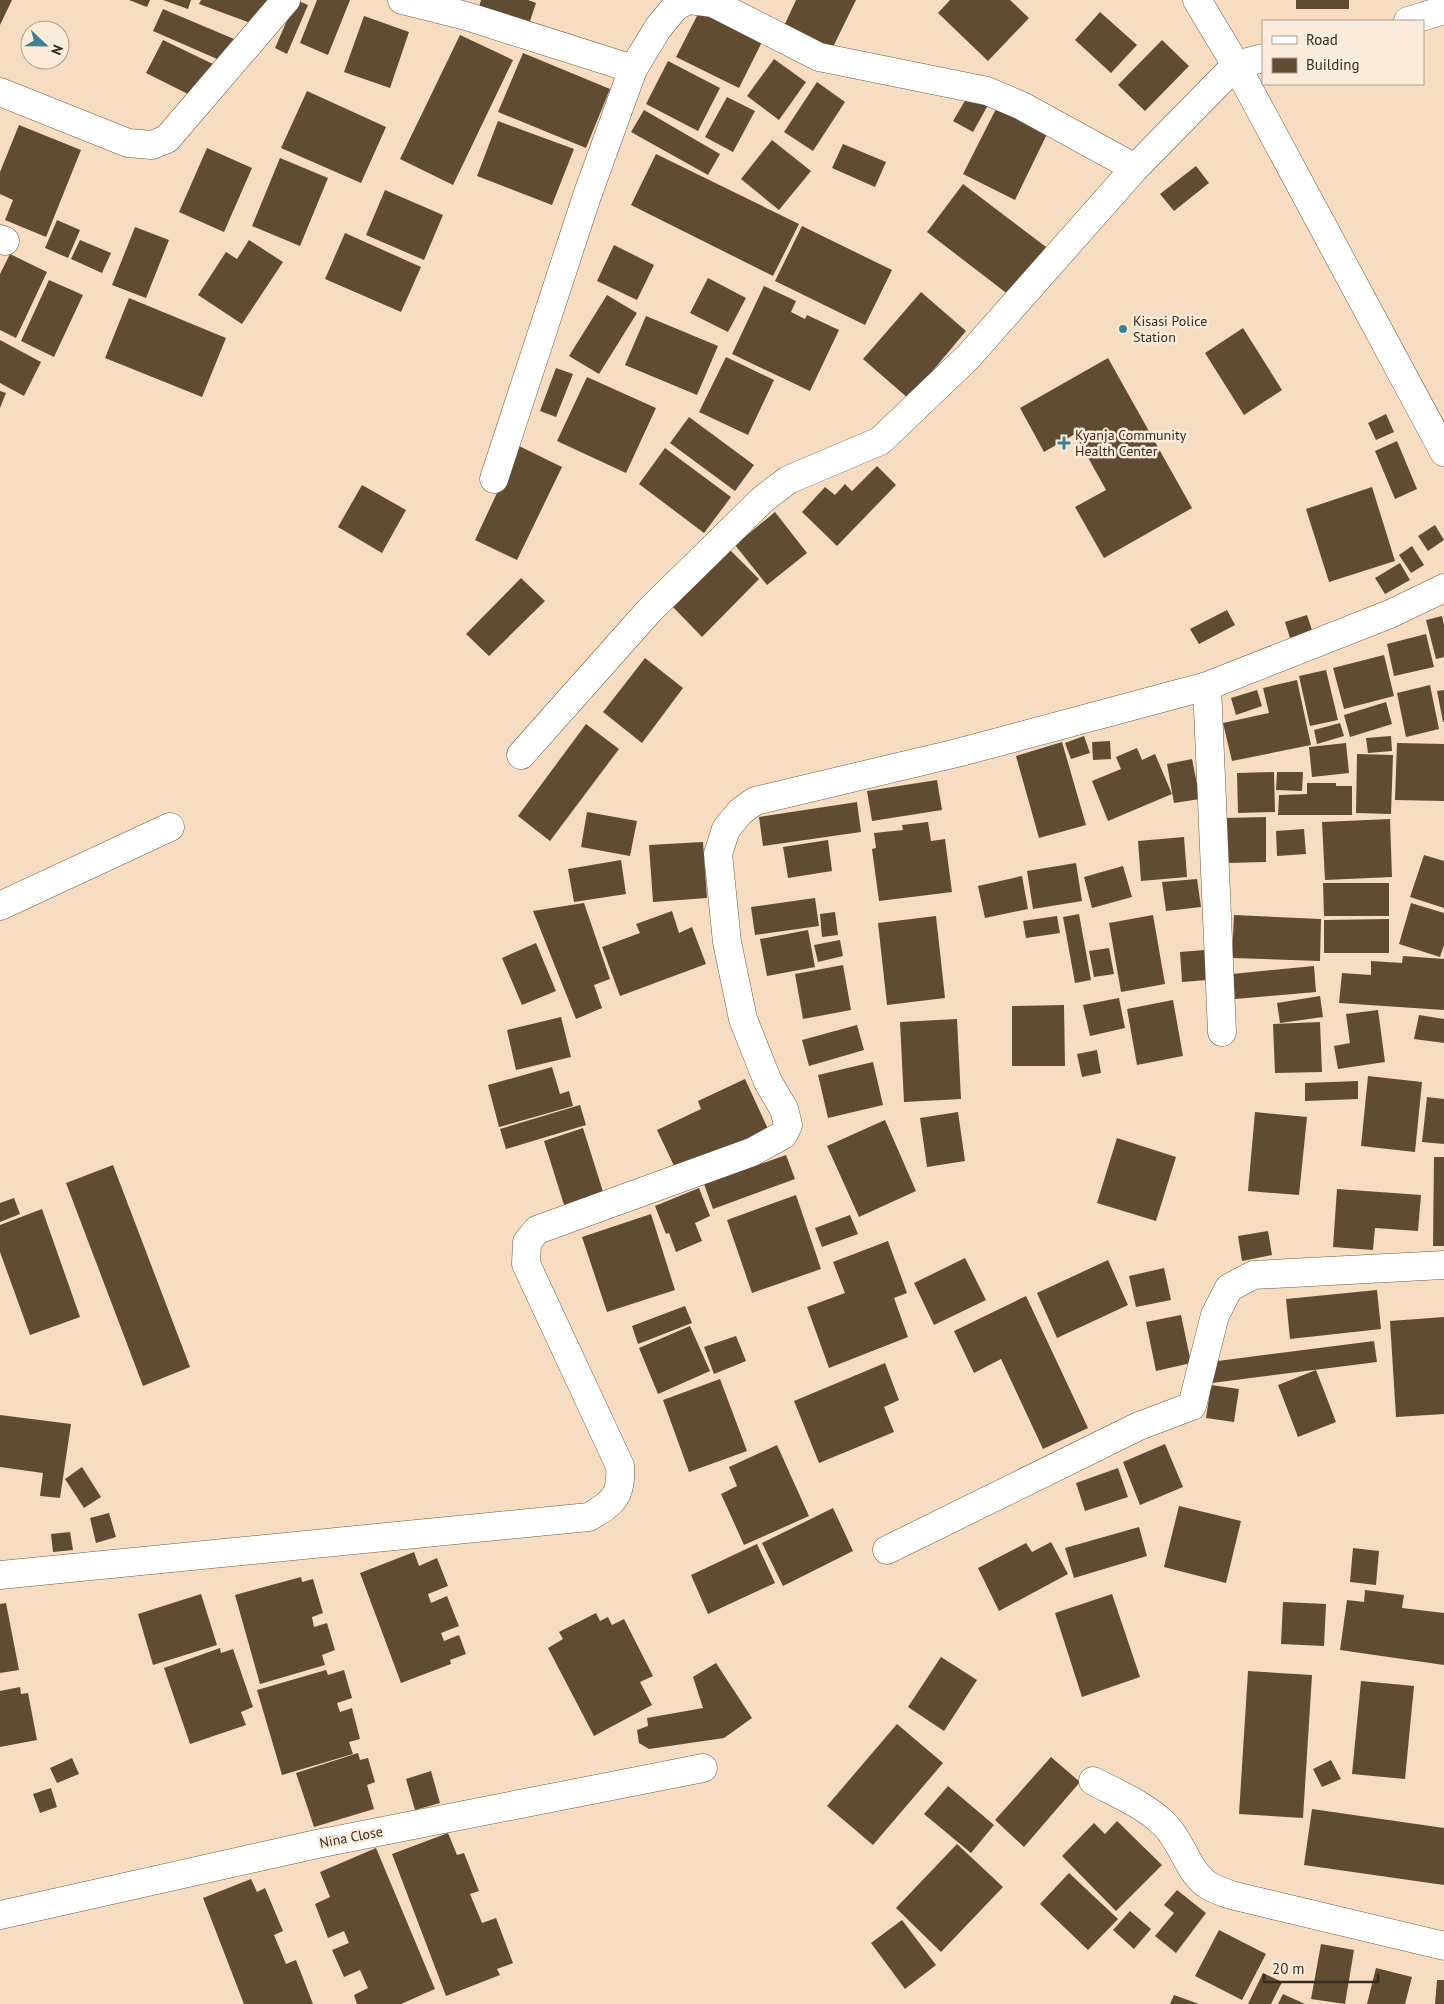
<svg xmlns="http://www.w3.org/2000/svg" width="1444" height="2004" font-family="'PT Sans',sans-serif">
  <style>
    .building { fill: #604b33 }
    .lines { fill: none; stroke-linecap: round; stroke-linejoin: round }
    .street-casing { stroke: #715a42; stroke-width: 29 }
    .street { stroke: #fff; stroke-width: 28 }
    .poi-dot { fill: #3f8092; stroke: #fbebdb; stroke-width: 2 }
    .labels { text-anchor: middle; stroke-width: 5; stroke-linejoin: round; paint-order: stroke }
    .poi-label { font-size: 14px; fill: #362c21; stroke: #fbebdb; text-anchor: start }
    .street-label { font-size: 14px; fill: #362c21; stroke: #fbebdb }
  </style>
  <rect width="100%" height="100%" fill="#f6dcc1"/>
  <path class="building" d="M0,0H12L0,25Z
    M129,0H150L147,7Z
    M163,0H191L188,9Z
    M201,0H268L259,26L199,4Z
    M296,0L308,5L287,54L275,48Z
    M317,0H350L328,55L300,43Z
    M481,0H528L536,3L529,24L479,7Z
    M796,0H856L832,49L784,26Z
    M950,0H1010L1029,18L988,61L938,13Z
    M1296,0H1349V9H1296Z
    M163,9L234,39L224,62L153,31Z
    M699,12L762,42L739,88L676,57Z
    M1100,12L1137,45L1111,73L1075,40Z
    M364,16L409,32L390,88L344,72Z
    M460,35L513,60L453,185L400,159Z
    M163,40L215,65L198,99L146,73Z
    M1162,40L1189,66L1145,111L1118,85Z
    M523,53L610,89L586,148L498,112Z
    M774,59L806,82L779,120L747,96Z
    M668,61L720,88L698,131L646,104Z
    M817,82L845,102L813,151L784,132Z
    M307,91L386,127L361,183L281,148Z
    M969,94L988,105L973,132L953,121Z
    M727,97L755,111L733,152L705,137Z
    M997,107L1048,132L1015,200L963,174Z
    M644,110L720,154L708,175L631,132Z
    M498,121L574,149L552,205L477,176Z
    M19,125L81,150L46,237L5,220L13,200L0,194V172Z
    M772,140L811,171L779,210L741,179Z
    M843,144L886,162L875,187L832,168Z
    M207,148L252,168L224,232L179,212Z
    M656,154L799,224L773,276L631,205Z
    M280,158L328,178L300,246L252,226Z
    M1196,166L1209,183L1174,211L1160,194Z
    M963,184L1046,247L1009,295L927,232Z
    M385,190L443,215L424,260L366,235Z
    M57,220L80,230L68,258L45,248Z
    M802,226L892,270L865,325L775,281Z
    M135,227L169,240L146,298L112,285Z
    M345,233L421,267L401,312L325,279Z
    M80,240L111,253L102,273L71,259Z
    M249,240L283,262L242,324L198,295L226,252L237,259Z
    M614,245L654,265L637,300L597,281Z
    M10,254L47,272L16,338L0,330V274Z
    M708,278L746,298L728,332L690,313Z
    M49,280L83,295L54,357L21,341Z
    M764,286L796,301L791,312L805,319L807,315L839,330L810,391L732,354Z
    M921,292L966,331L909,399L863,359Z
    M607,295L637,313L599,374L569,356Z
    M129,298L226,338L202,397L105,358Z
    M646,316L718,346L697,395L625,365Z
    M1243,328L1282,390L1244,415L1205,353Z
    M0,340L41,362L24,396L0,383Z
    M726,357L774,380L748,435L699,412Z
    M1108,358L1192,508L1104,558L1075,507L1106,490L1075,434L1044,452L1020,408Z
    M556,368L573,374L556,417L540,411Z
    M587,377L656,408L626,473L557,441Z
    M0,391L6,393L0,408Z
    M1386,414L1394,432L1376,440L1368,423Z
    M689,417L754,465L735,491L670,443Z
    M1397,441L1417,489L1395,499L1375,451Z
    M519,446L562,467L517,560L475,540Z
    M665,448L731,497L704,533L639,484Z
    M877,466L896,485L837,546L802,512L825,487L835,495L845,484L852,491Z
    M362,485L406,510L382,553L338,527Z
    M1372,487L1395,561L1329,582L1306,509Z
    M775,512L807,553L767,585L735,545Z
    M1435,525L1444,540L1428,551L1418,536Z
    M1412,546L1424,565L1411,573L1399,555Z
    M729,549L759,579L702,637L673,607Z
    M1400,563L1410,580L1385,594L1375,578Z
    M521,578L545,601L489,656L466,634Z
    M1227,610L1235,625L1199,644L1190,629Z
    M1307,615L1312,630L1290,638L1285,622Z
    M1442,616L1444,625V657L1436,659L1426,620Z
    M1426,634L1434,667L1394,676L1387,644Z
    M1384,655L1394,696L1344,709L1333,668Z
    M645,658L683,688L642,743L603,712Z
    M1326,670L1338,720L1310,726L1299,676Z
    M1297,680L1311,745L1232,761L1223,723L1269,713L1263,688Z
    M1430,685L1439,729L1406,737L1397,693Z
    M1257,690L1262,706L1236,715L1231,698Z
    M1444,690V722H1443L1437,691Z
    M1386,702L1392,724L1350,737L1344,715Z
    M1340,723L1344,736L1317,744L1314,730Z
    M586,724L619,749L550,841L518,816Z
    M1084,736L1090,753L1071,759L1065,743Z
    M1391,736L1392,751L1368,753L1366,738Z
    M1110,741L1111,759L1093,760L1092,742Z
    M1062,742L1086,825L1039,838L1016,756Z
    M1346,743L1349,773L1312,777L1309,747Z
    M1397,743L1444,744V801L1395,800Z
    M1137,748L1142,760L1155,754L1172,794L1108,821L1092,781L1121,769L1116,757Z
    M1357,754L1393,755L1391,814L1356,813Z
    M1192,759L1200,799L1174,803L1167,764Z
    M1274,772L1275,812L1238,813L1237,773Z
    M1277,772H1303L1302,791L1276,790Z
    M937,780L942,810L872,821L867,791Z
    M1307,783H1336V786H1352V815H1278L1279,795L1307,794Z
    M857,802L861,832L763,846L759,817Z
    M587,812L637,821L630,856L581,847Z
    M1266,817V862L1226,863L1225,818Z
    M1390,819L1392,877L1325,880L1322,822Z
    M928,822L931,841L945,839L952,892L879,901L872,849L876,848L874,833L903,830L902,825Z
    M1304,829L1306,854L1277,856L1276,831Z
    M1184,837L1187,877L1141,881L1138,841Z
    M828,840L832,871L788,878L783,847Z
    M703,842L707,898L653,902L649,845Z
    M1424,855L1444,861V908L1410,897Z
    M621,860L626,894L574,902L568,869Z
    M1076,863L1082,901L1033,909L1027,871Z
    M1123,866L1132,897L1092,908L1084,877Z
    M1022,876L1028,909L985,918L978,886Z
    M1197,879L1201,907L1166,911L1162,882Z
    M1323,883H1389V916H1324Z
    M815,898L819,926L755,935L751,907Z
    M584,903L610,979L594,985L602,1008L576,1019L533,911Z
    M1411,903L1444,913V945L1440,957L1399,944Z
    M672,911L679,933L692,927L706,964L620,996L602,947L640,933L636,924Z
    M835,912L838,935L822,937L820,914Z
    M1079,914L1091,980L1075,983L1063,917Z
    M1153,915L1165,984L1121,992L1109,923Z
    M1234,915L1321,919L1320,961L1232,958Z
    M936,916L945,998L887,1005L878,923Z
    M1057,916L1060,933L1026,938L1023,921Z
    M1389,919V953H1324V920Z
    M808,930L815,967L767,976L760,939Z
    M840,940L843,956L818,962L814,945Z
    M536,943L556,991L522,1005L502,958Z
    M1109,948L1114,974L1094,977L1089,951Z
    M1205,950L1207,980L1182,982L1180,952Z
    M1403,956L1444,959V1010L1339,1003L1342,973L1371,975V961L1402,963Z
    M843,965L851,1010L803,1019L795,974Z
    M1314,966L1316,992L1235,999L1232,974Z
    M1320,996L1323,1017L1280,1023L1277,1003Z
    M1119,998L1125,1028L1090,1036L1083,1005Z
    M1173,1000L1183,1056L1137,1065L1127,1009Z
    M1064,1005L1065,1066H1012V1006Z
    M1378,1010L1385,1062L1338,1069L1334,1046L1350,1043L1346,1014Z
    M1419,1015L1444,1019V1043L1414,1039Z
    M561,1017L571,1057L516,1070L507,1030Z
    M957,1019L961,1099L904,1102L900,1022Z
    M1320,1022L1322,1072L1275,1073L1273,1024Z
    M857,1025L864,1050L809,1066L802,1040Z
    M1097,1050L1101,1073L1082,1077L1077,1054Z
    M873,1062L883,1105L828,1118L818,1075Z
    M552,1067L560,1094L569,1091L573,1106L499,1127L488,1085Z
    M1368,1076L1422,1082L1415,1152L1361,1146Z
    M745,1079L768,1129L677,1172L657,1130L701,1109L698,1101Z
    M1358,1081V1099L1305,1101V1083Z
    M1427,1097L1444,1099V1144L1422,1142Z
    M580,1105L586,1125L506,1149L500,1129Z
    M958,1112L965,1161L927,1167L920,1118Z
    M1255,1112L1307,1117L1299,1195L1248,1191Z
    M885,1120L916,1191L859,1217L827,1146Z
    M583,1128L604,1195L565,1208L544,1141Z
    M1117,1138L1176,1157L1156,1221L1097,1203Z
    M786,1155L795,1179L713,1209L704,1184Z
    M1434,1157H1444V1246H1433Z
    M113,1165L190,1367L143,1386L66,1183Z
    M699,1188L710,1216L695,1223L702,1241L676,1252L669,1233L666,1234L655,1206Z
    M1337,1189L1421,1195L1418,1231L1375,1228L1373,1250L1333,1247Z
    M796,1195L821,1269L752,1293L727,1220Z
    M14,1198L20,1214L0,1222V1203Z
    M42,1209L80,1317L30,1335L0,1252V1225Z
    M651,1214L675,1290L607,1312L582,1237Z
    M850,1215L858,1234L822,1247L815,1228Z
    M1268,1231L1272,1255L1242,1261L1238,1236Z
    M888,1241L907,1293L894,1298L908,1337L829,1368L807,1307L845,1293L833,1262Z
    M965,1258L986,1300L934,1325L914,1283Z
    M1108,1260L1128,1305L1057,1338L1037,1293Z
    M1164,1268L1171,1300L1136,1307L1129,1276Z
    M1377,1290L1381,1329L1290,1339L1286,1299Z
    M1026,1296L1088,1428L1043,1449L1001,1359L974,1373L954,1331Z
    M685,1306L692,1323L638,1344L632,1326Z
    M1181,1315L1191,1363L1156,1371L1146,1322Z
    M1444,1317V1414L1396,1417L1390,1321Z
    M690,1326L710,1371L658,1394L639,1348Z
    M736,1336L746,1361L714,1374L704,1347Z
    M1374,1341L1377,1362L1212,1383L1210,1362Z
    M885,1363L899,1400L884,1407L894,1432L819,1463L794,1401Z
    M1316,1370L1336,1422L1298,1437L1278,1385Z
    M720,1379L747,1451L689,1472L663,1400Z
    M1211,1385L1239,1389L1234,1422L1206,1418Z
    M0,1415L71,1424L60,1498L40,1496L43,1473L0,1467Z
    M1165,1444L1183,1487L1140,1505L1123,1462Z
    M777,1445L809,1516L744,1545L721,1494L737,1486L729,1467Z
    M82,1467L101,1497L84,1508L65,1479Z
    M1118,1468L1128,1497L1085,1511L1076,1483Z
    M1179,1506L1241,1521L1226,1583L1164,1567Z
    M833,1508L853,1551L783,1586L762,1543Z
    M109,1513L116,1537L96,1543L90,1518Z
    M1139,1527L1147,1556L1074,1578L1065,1548Z
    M70,1532L73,1550L53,1552L51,1534Z
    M1051,1542L1068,1574L999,1611L978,1568L1026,1543L1032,1552Z
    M757,1544L775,1583L708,1614L691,1575Z
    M1353,1548L1379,1551L1376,1585L1350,1582Z
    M414,1552L419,1566L437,1558L448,1586L428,1594L431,1603L447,1596L459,1626L441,1633L444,1641L459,1635L466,1654L450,1660L451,1664L401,1683L360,1573Z
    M301,1577L302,1582L313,1579L323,1613L312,1617L314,1627L327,1623L335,1650L322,1655L325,1665L260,1684L235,1595Z
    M1365,1590L1404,1595L1402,1608L1444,1613V1665L1340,1650L1347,1600L1364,1602Z
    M201,1594L217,1645L153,1665L138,1614Z
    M1112,1594L1140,1677L1082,1697L1055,1613Z
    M1283,1602L1326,1604L1324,1646L1281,1644Z
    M6,1603L19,1670L0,1673V1604Z
    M596,1613L600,1621L608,1617L612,1625L624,1619L653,1676L640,1682L652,1705L594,1736L548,1648L563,1639L559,1632Z
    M220,1648L221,1653L233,1649L253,1707L241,1712L246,1725L190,1744L164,1668Z
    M941,1657L977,1680L944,1731L908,1707Z
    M716,1663L752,1718L724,1738L649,1749L639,1743L637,1730L648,1726L647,1718L703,1708L693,1677Z
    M326,1670L328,1675L344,1670L352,1698L337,1703L340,1712L352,1708L360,1739L349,1742L353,1754L282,1775L257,1690Z
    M1248,1671L1312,1675L1303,1818L1239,1814Z
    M1361,1681L1414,1686L1405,1779L1352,1774Z
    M20,1687L21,1694L28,1693L37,1740L0,1747V1691Z
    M897,1724L943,1763L873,1845L827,1806Z
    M358,1753L360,1760L368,1758L375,1782L367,1785L374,1809L314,1827L296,1773Z
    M1051,1757L1080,1782L1024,1847L995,1820Z
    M72,1758L79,1774L57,1783L50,1768Z
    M1331,1760L1341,1779L1322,1787L1313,1769Z
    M431,1771L440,1803L415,1810L406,1779Z
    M948,1786L994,1825L971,1853L924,1814Z
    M51,1788L57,1807L40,1813L33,1794Z
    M1312,1809L1444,1828V1885L1304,1865Z
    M1117,1821L1162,1865L1116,1911L1062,1856L1094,1823L1105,1834Z
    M448,1833L457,1855L464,1853L479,1891L470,1894L482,1923L496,1918L513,1963L497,1969L500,1975L446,1996L392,1854Z
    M957,1844L1003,1887L941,1952L896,1908Z
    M376,1848L435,1989L401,2004H357L354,1995L368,1988L360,1970L344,1977L332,1950L349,1943L344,1931L328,1938L315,1904L330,1897L320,1872Z
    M1069,1873L1118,1919L1088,1950L1040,1904Z
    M251,1879L257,1892L265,1888L283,1931L274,1935L286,1964L296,1960L313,2004H244L203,1898Z
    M1177,1890L1206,1913L1176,1953L1155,1936L1174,1913L1164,1905Z
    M1130,1911L1151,1929L1134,1949L1113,1930Z
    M902,1920L936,1965L905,1989L871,1943Z
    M1219,1930L1266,1954L1242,2000L1195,1976Z
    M1321,1944L1354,1950L1345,2004L1311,1999Z
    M1376,1968L1412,1977L1405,2004H1367Z
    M1263,1973L1282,1982L1271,2004H1248Z
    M1437,1980H1444V2004H1435Z
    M1283,1994L1305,2004H1278Z
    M1174,1995L1199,2004H1170Z"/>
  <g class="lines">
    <g class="street-casing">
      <path id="street" d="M402,0L466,16L633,69
        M1197,0L1236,65L1444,452
        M1408,21L1444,10
        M0,92L128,143L152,145L167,139L286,0
        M0,239L5,241
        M494,479L587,196L633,69L658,28L676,6L690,0L713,3L819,57L987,91L1022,106L1135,168
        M1207,686L1222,1032
        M521,755L649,611L762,500L788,480L880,441L968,357L1135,168L1236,65L1263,58
        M0,906L170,827
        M887,1550L1139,1426L1192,1406L1215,1315L1229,1288L1253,1275L1444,1265
        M0,1575L589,1517C614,1502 622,1496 620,1466L526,1264L527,1242L537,1230L752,1152L783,1135L788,1125L784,1109L768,1082L743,1019L727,942L718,854L726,829L740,812L755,801L957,753L1207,686L1390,614L1444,588
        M1093,1781C1118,1794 1145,1805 1165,1825C1182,1842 1187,1869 1206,1884C1213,1889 1223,1892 1231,1895L1444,1946
        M0,1915L317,1844L703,1768"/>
    </g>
    <use href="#street" class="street"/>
  </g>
  <g class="poi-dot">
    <circle cx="1123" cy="329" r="5"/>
    <path d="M1061.5 435.5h5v5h5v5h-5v5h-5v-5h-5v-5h5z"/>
  </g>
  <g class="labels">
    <g class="poi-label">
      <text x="1133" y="326">Kisasi Police<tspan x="1133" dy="16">Station</tspan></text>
      <text x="1075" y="440">Kyanja Community<tspan x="1075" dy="16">Health Center</tspan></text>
    </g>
    <g class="street-label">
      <text transform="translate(351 1837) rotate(-11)" y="5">Nina Close</text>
    </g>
  </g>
  <rect x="1262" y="20" width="162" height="65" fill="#fbebdb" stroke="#ac9f91"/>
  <rect x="1272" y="36" width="25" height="8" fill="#ffffff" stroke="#ac9f91"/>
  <text x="1306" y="45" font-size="15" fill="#362c21">Road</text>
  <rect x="1272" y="58" width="25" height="15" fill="#604b33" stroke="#ac9f91"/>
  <text x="1306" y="70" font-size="15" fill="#362c21">Building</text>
  <g transform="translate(45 45) rotate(112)"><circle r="24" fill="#fbebdb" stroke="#ac9f91"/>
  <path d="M0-4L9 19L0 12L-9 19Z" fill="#3f8092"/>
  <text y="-8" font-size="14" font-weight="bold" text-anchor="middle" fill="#362c21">N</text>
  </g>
  <path d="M1264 1974v8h114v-8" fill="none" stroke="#362c21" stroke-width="2.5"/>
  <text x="1272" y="1974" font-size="15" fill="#362c21" stroke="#fbebdb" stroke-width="4" paint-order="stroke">20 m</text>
</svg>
